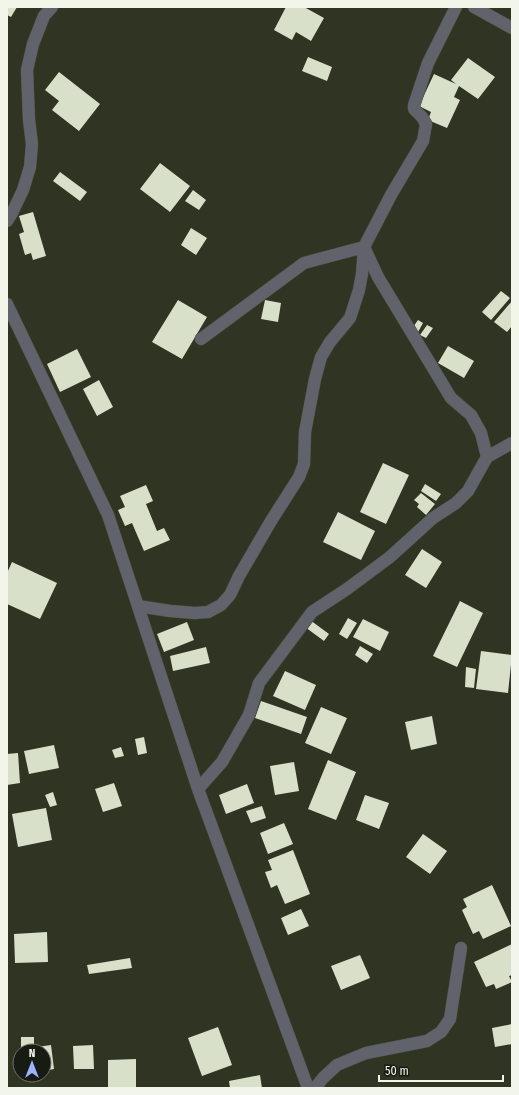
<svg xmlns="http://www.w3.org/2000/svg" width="519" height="1095" font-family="'Fira Sans Condensed',sans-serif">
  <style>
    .building { fill: #d9e0ca }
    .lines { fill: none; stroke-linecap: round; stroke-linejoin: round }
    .minor-casing { stroke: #4a4f3f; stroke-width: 13 }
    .minor { stroke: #60636b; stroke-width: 12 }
  </style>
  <rect width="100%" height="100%" fill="#2f3423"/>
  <path class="building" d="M7,7H17L11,17L7,15Z
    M286,7H304L324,18L311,41L296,32L292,40L274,30Z
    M308,57L332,67L327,81L302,71Z
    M468,58L495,77L478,99L459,86L454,97L460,100L447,128L428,120L431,112L419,106L434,74L456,84L451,80Z
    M59,72L100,104L79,131L52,110L59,101L45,90Z
    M160,163L190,186L170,212L140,189Z
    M60,172L87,192L80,201L53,181Z
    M193,190L206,200L199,210L185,201Z
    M33,212L46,256L33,260L31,253L25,255L19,234L24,232L19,216Z
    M191,228L207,238L196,255L181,245Z
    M501,291L510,298L491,320L482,312Z
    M178,300L207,317L182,359L152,342Z
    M265,300L281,303L278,322L261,319Z
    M512,301V326L507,332L494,322Z
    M418,320L423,323L417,334L411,330Z
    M427,325L433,328L426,338L420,335Z
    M448,346L474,361L464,378L438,363Z
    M77,349L91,377L60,392L47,364Z
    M99,380L113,407L97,416L83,389Z
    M383,463L409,475L386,524L360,512Z
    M425,484L441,494L436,501L421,491Z
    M146,485L153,501L146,504L157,531L164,528L170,540L144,551L132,523L125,526L118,510L125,507L120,496Z
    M421,493L435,504L426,515L417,507L419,504L414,500Z
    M338,512L375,531L361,560L323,542Z
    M422,549L442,562L426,588L405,575Z
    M12,562L57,583L40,619L7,604V573Z
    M460,601L483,613L457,667L433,656Z
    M348,618L357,623L347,639L339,634Z
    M363,619L389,632L380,651L353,637Z
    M310,620L329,634L324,641L305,627Z
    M187,622L194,640L164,652L157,634Z
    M360,646L373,654L367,663L355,655Z
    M206,647L210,663L173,671L170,656Z
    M481,651L512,655L508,693L476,689Z
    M466,667L476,669L474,688L465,687Z
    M285,671L316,685L305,710L273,696Z
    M261,701L307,717L301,734L255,718Z
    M321,707L347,718L331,754L305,743Z
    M432,716L437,744L411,750L405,722Z
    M144,737L147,753L138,755L135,739Z
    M54,745L59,768L29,774L24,751Z
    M121,747L124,756L115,758L112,750Z
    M18,753L20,783L7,785V754Z
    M328,760L356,772L336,820L308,809Z
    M294,762L299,791L275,795L270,766Z
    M114,783L122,806L103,812L95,789Z
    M247,784L254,803L226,814L219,795Z
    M53,792L57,805L50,807L45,795Z
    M365,795L389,803L379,829L356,820Z
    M262,806L266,818L251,823L246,811Z
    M46,808L52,840L18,847L12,814Z
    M284,823L293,844L268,854L260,833Z
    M423,834L447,851L430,874L406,857Z
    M293,850L310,894L285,904L277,885L271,888L265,872L272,870L268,860Z
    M492,885L511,926L483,939L479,931L473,934L462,910L467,907L463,899Z
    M301,909L309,926L288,935L281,918Z
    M47,932L48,962L15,963L14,934Z
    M512,944V975L509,976L512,982L496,989L494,984L486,987L474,962Z
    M360,955L370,978L341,990L331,966Z
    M130,958L132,968L89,974L87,965Z
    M512,1024V1044L495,1047L492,1028Z
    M218,1027L232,1065L202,1076L188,1038Z
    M21,1037H34V1048H21Z
    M51,1045L54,1069L44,1071V1051H37V1047Z
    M93,1045L94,1069H74L73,1046Z
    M136,1059V1088H108V1060Z
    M260,1075L262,1088H230L229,1081Z"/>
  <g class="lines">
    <g class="minor-casing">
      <path id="minor" d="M474,7L512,28
        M7,221L12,213L23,190L30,167L32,144L29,120L27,70L33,44L44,16L52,7
        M7,304L108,515L198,789L308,1088
        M201,339L304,263L364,247L378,277L451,398L471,415L481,433L487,457
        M138,606L170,611L195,613L208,612L221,605L230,595L239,576L271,521L299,477L304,464L305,432L315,379L321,357L330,342L350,318L359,290L362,274L364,247L391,195L423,141L426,124L422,117L414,109V105L428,63L456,7
        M198,789L222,762L249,715L259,683L312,612L347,589L390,557L433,518L456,503L468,491L487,457L512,443
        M315,1088L323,1078L337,1065L366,1053L427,1041L441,1032L450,1019L461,948"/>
    </g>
    <use href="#minor" class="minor"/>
  </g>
  <rect width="519" height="1095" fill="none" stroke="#f2f6ea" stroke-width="16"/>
  <g transform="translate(32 1063)"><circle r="19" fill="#181b13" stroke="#6f7369"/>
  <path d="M0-3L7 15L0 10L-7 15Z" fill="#9bb4fd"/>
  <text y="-6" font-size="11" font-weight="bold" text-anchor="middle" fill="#f2f6ea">N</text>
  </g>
  <path d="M379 1075v6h124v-6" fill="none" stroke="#f2f6ea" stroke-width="2"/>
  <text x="385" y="1075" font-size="12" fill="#f2f6ea" stroke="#181b13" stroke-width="3" paint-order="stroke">50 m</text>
</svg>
